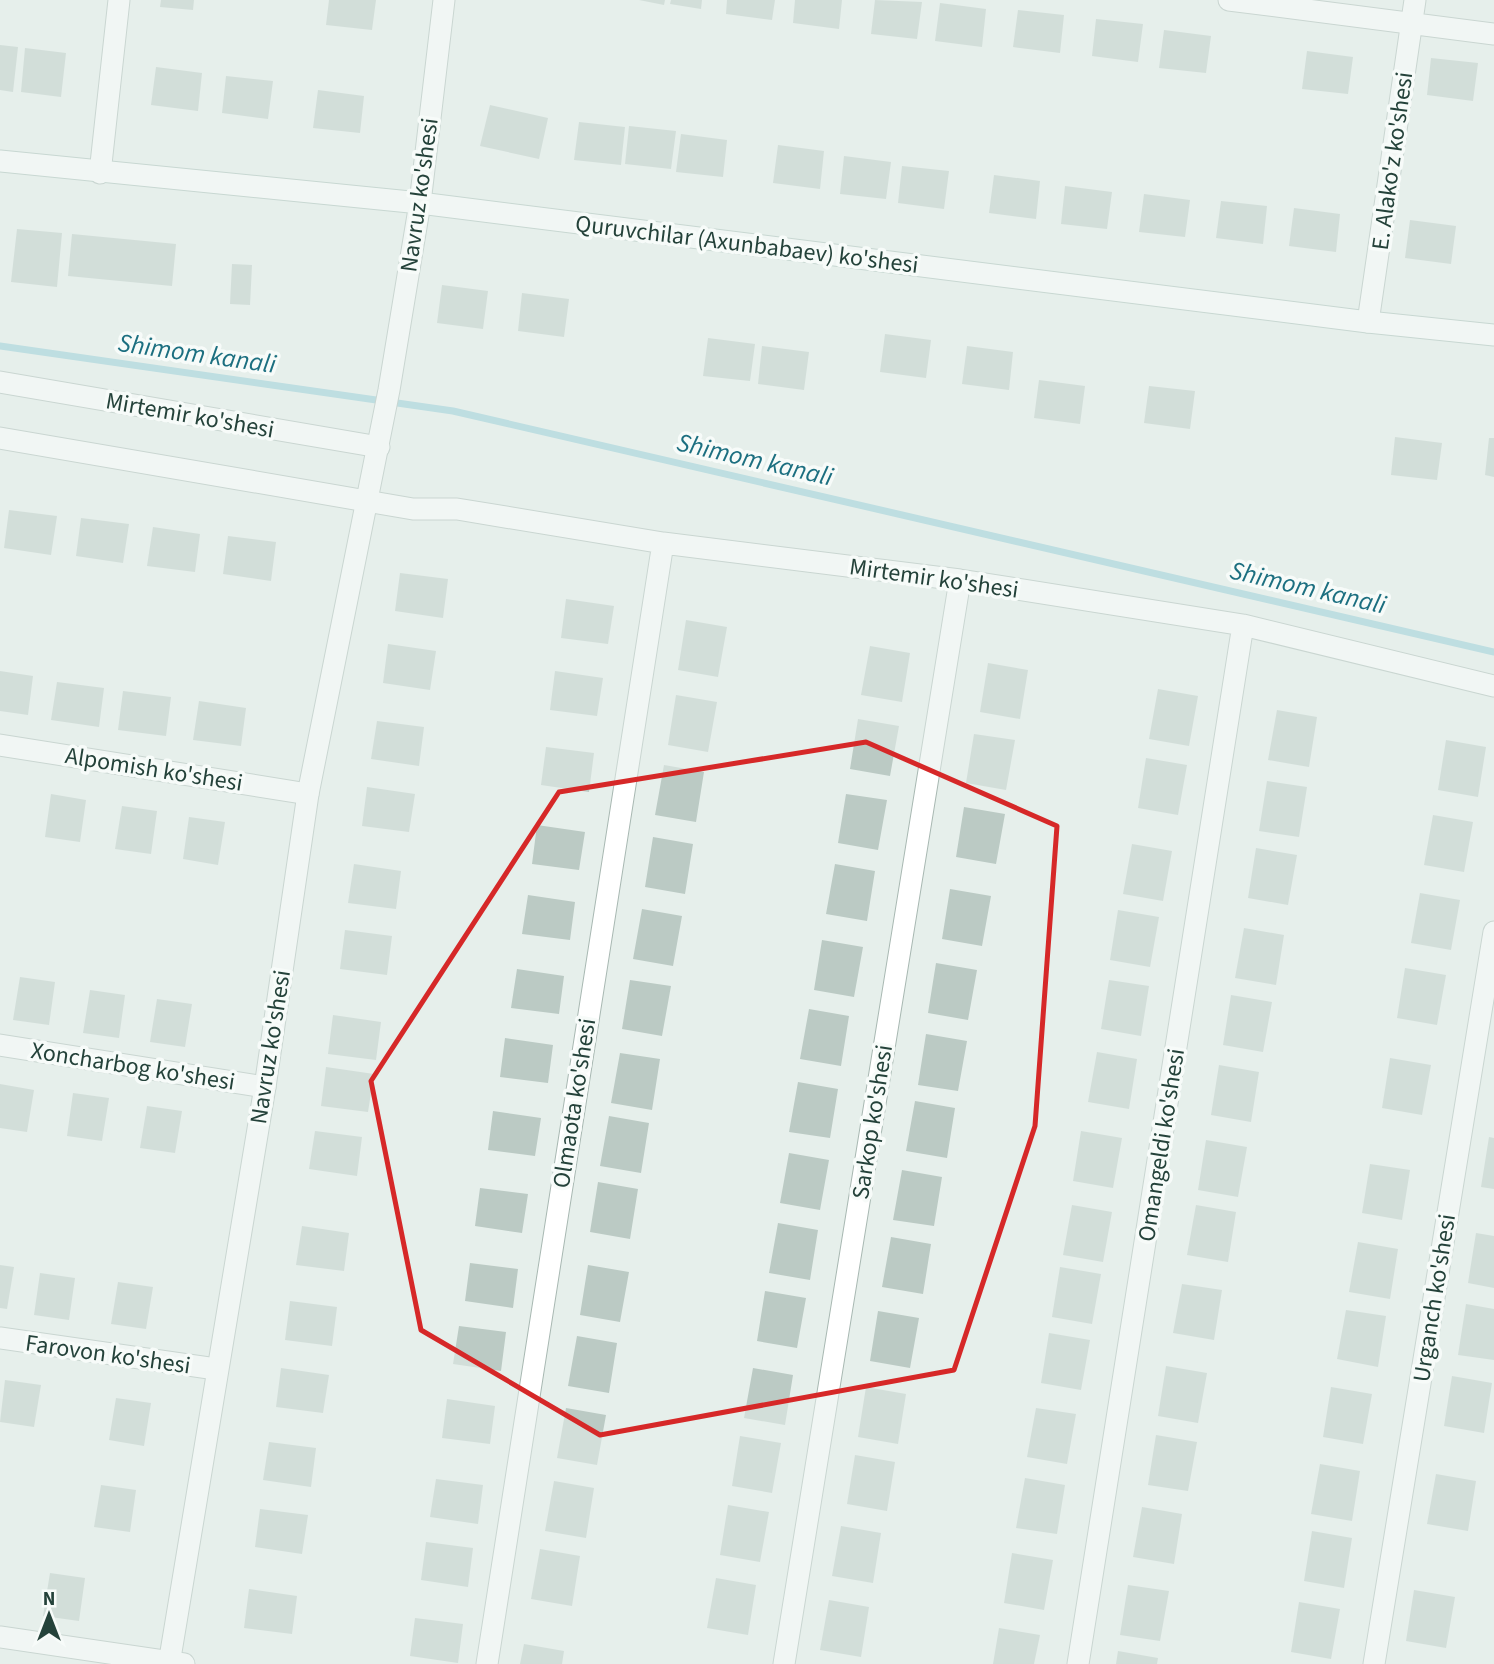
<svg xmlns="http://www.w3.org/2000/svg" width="1494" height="1664" font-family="'Source Sans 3',sans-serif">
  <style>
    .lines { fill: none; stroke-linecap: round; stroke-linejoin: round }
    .stream { stroke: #8ec9d4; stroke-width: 7 }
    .building { fill: #bbcac4 }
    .minor-casing { stroke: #a8b8b2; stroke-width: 23 }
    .tertiary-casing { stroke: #a8b8b2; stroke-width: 23 }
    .secondary-casing { stroke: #a4bbb3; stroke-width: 23 }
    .minor { stroke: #fff; stroke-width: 21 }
    .tertiary { stroke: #fff; stroke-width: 21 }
    .secondary { stroke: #fff; stroke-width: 21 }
    .marked { fill: none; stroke: #d62828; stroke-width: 5; stroke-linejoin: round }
    .labels { text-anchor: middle; stroke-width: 7; stroke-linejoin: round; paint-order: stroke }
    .street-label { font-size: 24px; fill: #24423a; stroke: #f7fbf9 }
    .water-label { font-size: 26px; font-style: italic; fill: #1c6f80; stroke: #f7fbf9 }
  </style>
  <rect width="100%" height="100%" fill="#e6efeb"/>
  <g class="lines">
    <path class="stream" d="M0,346L453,411L1494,652"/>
  </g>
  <path class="building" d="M161,0H194L193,10L160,7Z
    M329,0H376L372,30L326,25Z
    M639,0H665L664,5Z
    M671,0H702L701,9L670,4Z
    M727,0H775L772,20L726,14Z
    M795,0H842L839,29L793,23Z
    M875,0L922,2L917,39L871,34Z
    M940,3L986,9L982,47L935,41Z
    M1018,10L1064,15L1060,53L1013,47Z
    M1096,19L1143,24L1138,62L1092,56Z
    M1164,30L1211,36L1206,73L1159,68Z
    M0,45L18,47L13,92L0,90Z
    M25,48L66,53L61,97L21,92Z
    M1307,51L1353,57L1348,94L1302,89Z
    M1431,58L1478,63L1473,101L1427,95Z
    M156,67L202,73L198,111L151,105Z
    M226,76L273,81L268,119L222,113Z
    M318,90L364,96L360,133L313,128Z
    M490,105L548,118L539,159L480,146Z
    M579,122L625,127L621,165L574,160Z
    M629,126L676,131L671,169L625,164Z
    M681,134L727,140L723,177L676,172Z
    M778,145L824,151L820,189L773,183Z
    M844,156L891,162L886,199L840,194Z
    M902,166L949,171L944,209L898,203Z
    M994,175L1040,181L1036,219L989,213Z
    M1065,186L1112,192L1107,229L1061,224Z
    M1144,194L1190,200L1185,237L1139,232Z
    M1221,201L1267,206L1263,244L1216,238Z
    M1294,208L1340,214L1336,252L1289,246Z
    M1410,220L1456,226L1451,264L1405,258Z
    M17,229L62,233L57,287L11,282Z
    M72,234L176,244L172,286L68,276Z
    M232,264L252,265L250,305L230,304Z
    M442,285L488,291L483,329L437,323Z
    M522,293L569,299L564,337L518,331Z
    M885,334L931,340L926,378L880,372Z
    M708,338L755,344L750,381L703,376Z
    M762,346L809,352L804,390L758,384Z
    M967,346L1013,352L1009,390L962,384Z
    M1039,380L1085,386L1080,424L1034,418Z
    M1149,386L1195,391L1190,429L1144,423Z
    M1395,437L1442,443L1437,480L1391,475Z
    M1489,438H1494V477L1485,475Z
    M9,510L57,516L51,555L4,548Z
    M81,518L129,524L123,563L76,556Z
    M153,527L200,534L195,572L147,566Z
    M228,536L276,542L271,581L223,574Z
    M400,573L448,579L443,618L395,611Z
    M566,599L614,606L608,644L561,638Z
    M686,620L727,627L718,677L678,670Z
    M388,644L436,651L430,690L383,683Z
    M870,646L910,653L902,702L861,695Z
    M988,663L1028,670L1020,719L980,712Z
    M0,671L33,676L28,715L0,711Z
    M555,671L603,678L597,716L550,710Z
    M57,682L104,688L99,727L51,720Z
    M1158,689L1198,696L1189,746L1149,739Z
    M123,691L171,697L166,736L118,730Z
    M676,695L717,702L708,752L668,745Z
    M199,701L246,708L241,746L193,740Z
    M1277,710L1317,717L1309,767L1268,760Z
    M858,719L899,726L890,776L850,769Z
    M377,721L424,727L419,766L371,759Z
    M974,734L1015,740L1006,790L966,783Z
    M1446,740L1486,747L1478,797L1438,790Z
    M546,747L594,753L589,792L541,785Z
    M1146,758L1187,765L1178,815L1138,808Z
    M664,765L704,772L696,822L655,815Z
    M1267,781L1307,787L1299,837L1259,831Z
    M367,787L415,794L409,832L362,826Z
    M51,794L86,800L80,842L45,837Z
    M846,794L887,800L878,850L838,843Z
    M122,806L157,811L151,854L115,849Z
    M964,807L1005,814L996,864L956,857Z
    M1433,815L1473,822L1464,872L1424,865Z
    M189,817L225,822L218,865L183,859Z
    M537,825L585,832L579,870L532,864Z
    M653,837L693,844L685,894L645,887Z
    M1132,844L1172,851L1163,901L1123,894Z
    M1256,848L1297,855L1288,905L1248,898Z
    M354,864L401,871L396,909L348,903Z
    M835,864L875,871L867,921L826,914Z
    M950,889L991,896L982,946L942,939Z
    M1420,893L1460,900L1451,950L1411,943Z
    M528,895L575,902L570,940L522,934Z
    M642,909L682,916L673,966L633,959Z
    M1118,910L1159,917L1150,967L1110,960Z
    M1244,928L1284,935L1276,985L1235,978Z
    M345,930L392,936L387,975L340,969Z
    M822,940L863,947L854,997L814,990Z
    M936,963L977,970L968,1020L928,1013Z
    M1405,968L1446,975L1437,1025L1397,1018Z
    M517,969L564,976L559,1014L511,1008Z
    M20,977L55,982L49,1025L13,1020Z
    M630,980L671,986L662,1036L622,1029Z
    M1109,980L1149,986L1141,1036L1101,1029Z
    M90,990L125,995L119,1038L83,1033Z
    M1231,995L1272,1002L1263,1052L1223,1045Z
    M157,999L192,1004L185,1047L150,1042Z
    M809,1009L849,1016L841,1066L800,1059Z
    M333,1015L381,1022L376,1060L328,1054Z
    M926,1034L967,1041L958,1091L918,1085Z
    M505,1038L553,1045L548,1083L500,1077Z
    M1097,1052L1137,1059L1129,1109L1088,1102Z
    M620,1053L660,1059L652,1110L611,1103Z
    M1390,1058L1431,1065L1422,1115L1382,1108Z
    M1219,1065L1259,1072L1251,1122L1211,1115Z
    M326,1067L374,1074L368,1112L321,1106Z
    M798,1082L838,1089L830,1138L789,1132Z
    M0,1084L34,1090L27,1132L0,1128Z
    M73,1093L109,1098L102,1141L67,1136Z
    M915,1101L955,1108L947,1158L906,1151Z
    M147,1106L182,1111L175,1153L140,1148Z
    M493,1111L541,1118L535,1156L488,1150Z
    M609,1116L649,1123L641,1173L600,1166Z
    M315,1131L362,1137L357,1176L309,1169Z
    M1081,1131L1122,1138L1113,1188L1073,1181Z
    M1489,1137L1494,1138V1189L1481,1187Z
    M1206,1140L1247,1147L1238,1197L1198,1190Z
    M789,1153L829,1160L820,1210L780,1203Z
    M1370,1164L1410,1170L1402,1220L1362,1213Z
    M902,1170L942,1177L934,1226L893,1220Z
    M598,1182L638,1189L630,1239L590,1232Z
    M480,1188L528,1194L522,1233L475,1226Z
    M1072,1205L1112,1212L1103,1262L1063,1255Z
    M1196,1205L1236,1212L1228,1262L1187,1255Z
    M778,1223L818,1230L810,1280L769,1273Z
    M302,1226L349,1233L344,1271L296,1265Z
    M1476,1233L1494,1236V1288L1468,1283Z
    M891,1237L931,1244L923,1294L882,1287Z
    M1358,1242L1398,1249L1390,1299L1349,1292Z
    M470,1263L518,1269L513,1308L465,1301Z
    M0,1265L14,1267L7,1309L0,1308Z
    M588,1265L629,1272L620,1322L580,1315Z
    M1060,1267L1101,1274L1092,1324L1052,1317Z
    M40,1273L75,1278L69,1320L34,1315Z
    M118,1282L153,1287L146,1329L111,1324Z
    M1182,1284L1222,1290L1214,1340L1173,1333Z
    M765,1291L806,1298L797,1348L757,1341Z
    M290,1301L337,1307L332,1346L285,1340Z
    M1466,1304L1494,1309V1360L1458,1355Z
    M1346,1310L1386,1316L1378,1367L1337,1359Z
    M878,1311L919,1318L910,1368L870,1361Z
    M459,1326L506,1332L501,1371L453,1364Z
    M1049,1333L1090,1340L1081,1390L1041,1383Z
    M577,1336L617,1343L609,1393L568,1386Z
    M1166,1366L1207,1373L1198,1423L1158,1416Z
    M281,1368L329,1375L323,1413L276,1407Z
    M753,1368L793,1375L785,1425L744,1418Z
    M1452,1376L1492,1383L1484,1433L1444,1426Z
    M5,1380L41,1385L34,1427L0,1422Z
    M866,1387L906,1394L898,1444L858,1437Z
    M1331,1387L1372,1394L1363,1444L1323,1437Z
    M116,1398L151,1403L144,1446L109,1440Z
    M447,1399L495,1406L490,1444L442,1438Z
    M566,1408L606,1415L597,1465L557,1458Z
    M1036,1408L1076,1414L1067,1464L1027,1457Z
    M1156,1435L1197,1442L1188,1491L1148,1485Z
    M740,1436L781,1443L772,1493L732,1486Z
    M269,1442L316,1448L311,1487L263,1480Z
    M855,1455L895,1462L887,1511L847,1504Z
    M1320,1464L1360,1471L1352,1521L1311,1514Z
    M1436,1474L1476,1481L1468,1531L1427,1524Z
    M1025,1478L1065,1485L1057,1534L1016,1528Z
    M436,1479L483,1485L478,1524L430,1517Z
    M554,1481L594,1488L586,1538L545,1531Z
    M101,1485L136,1490L130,1532L94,1527Z
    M728,1505L769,1512L760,1562L720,1555Z
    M1142,1507L1182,1514L1174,1564L1133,1557Z
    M260,1509L308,1515L302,1554L255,1547Z
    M841,1526L881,1533L873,1583L832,1576Z
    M1312,1531L1352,1538L1344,1588L1304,1581Z
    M426,1542L473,1548L468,1587L421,1580Z
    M540,1549L580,1556L572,1606L531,1599Z
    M1012,1553L1053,1560L1044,1610L1004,1603Z
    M50,1573L85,1578L79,1621L43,1616Z
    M716,1578L756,1585L748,1635L707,1628Z
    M1128,1585L1169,1591L1160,1641L1120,1635Z
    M249,1589L297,1596L292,1634L244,1628Z
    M1414,1590L1455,1597L1446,1648L1406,1641Z
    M829,1600L869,1607L861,1657L820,1650Z
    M1299,1602L1340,1609L1331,1659L1291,1652Z
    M415,1618L463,1624L458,1663L410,1656Z
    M999,1628L1040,1635L1034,1664H993Z
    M524,1644L564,1651L562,1664H520Z
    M1118,1651L1158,1658L1157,1664H1116Z"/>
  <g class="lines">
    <g class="minor-casing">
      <path id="minor" d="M1229,0L1494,34
        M100,173L119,0
        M1368,322L1415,0
        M0,382L379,447
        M0,438L413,509H457L663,543L960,580L1243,625L1494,686
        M0,745L308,794
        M0,1045L265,1087
        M0,1338L216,1369
        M0,1637L184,1664
        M487,1664L663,543
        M784,1664L960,580
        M1078,1664L1243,625
        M1374,1664L1494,932"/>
    </g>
    <g class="tertiary-casing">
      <path id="tertiary" d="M169,1664L265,1087L308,794L389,390L420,203L444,0"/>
    </g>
    <g class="secondary-casing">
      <path id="secondary" d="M0,161L420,203L1368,322L1494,335"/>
    </g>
    <use href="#minor" class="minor"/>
    <use href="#tertiary" class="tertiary"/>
    <use href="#secondary" class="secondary"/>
  </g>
  <path d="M0 0H1494V1664H0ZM866,742L1057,826L1035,1126L954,1370L600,1435L421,1330L371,1081L559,792Z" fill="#e6efeb" fill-opacity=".55" fill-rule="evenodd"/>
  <path class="marked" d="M866,742L1057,826L1035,1126L954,1370L600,1435L421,1330L371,1081L559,792Z"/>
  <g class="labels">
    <g class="street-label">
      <text transform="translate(1392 161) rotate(-82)" y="8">E. Alako'z ko'shesi</text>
      <text transform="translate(419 195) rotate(-82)" y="8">Navruz ko'shesi</text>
      <text transform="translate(747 244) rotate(7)" y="8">Quruvchilar (Axunbabaev) ko'shesi</text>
      <text transform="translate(190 415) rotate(10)" y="8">Mirtemir ko'shesi</text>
      <text transform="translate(934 578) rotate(8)" y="8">Mirtemir ko'shesi</text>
      <text transform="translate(154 769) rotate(9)" y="8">Alpomish ko'shesi</text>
      <text transform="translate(270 1047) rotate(-81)" y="8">Navruz ko'shesi</text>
      <text transform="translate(133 1066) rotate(9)" y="8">Xoncharbog ko'shesi</text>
      <text transform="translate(574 1103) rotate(-81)" y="8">Olmaota ko'shesi</text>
      <text transform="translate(872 1122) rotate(-81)" y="8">Sarkop ko'shesi</text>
      <text transform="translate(1161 1145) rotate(-81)" y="8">Omangeldi ko'shesi</text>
      <text transform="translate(1434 1298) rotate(-81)" y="8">Urganch ko'shesi</text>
      <text transform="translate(108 1354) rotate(8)" y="8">Farovon ko'shesi</text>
    </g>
    <g class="water-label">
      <text transform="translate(197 353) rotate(8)" y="9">Shimom kanali</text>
      <text transform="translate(755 459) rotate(13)" y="9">Shimom kanali</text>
      <text transform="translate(1308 587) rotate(13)" y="9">Shimom kanali</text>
    </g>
  </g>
  <g transform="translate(49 1615)" stroke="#f7fbf9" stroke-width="5" paint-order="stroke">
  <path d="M0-5L12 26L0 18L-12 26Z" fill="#24423a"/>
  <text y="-10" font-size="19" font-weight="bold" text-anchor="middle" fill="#24423a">N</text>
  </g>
</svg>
